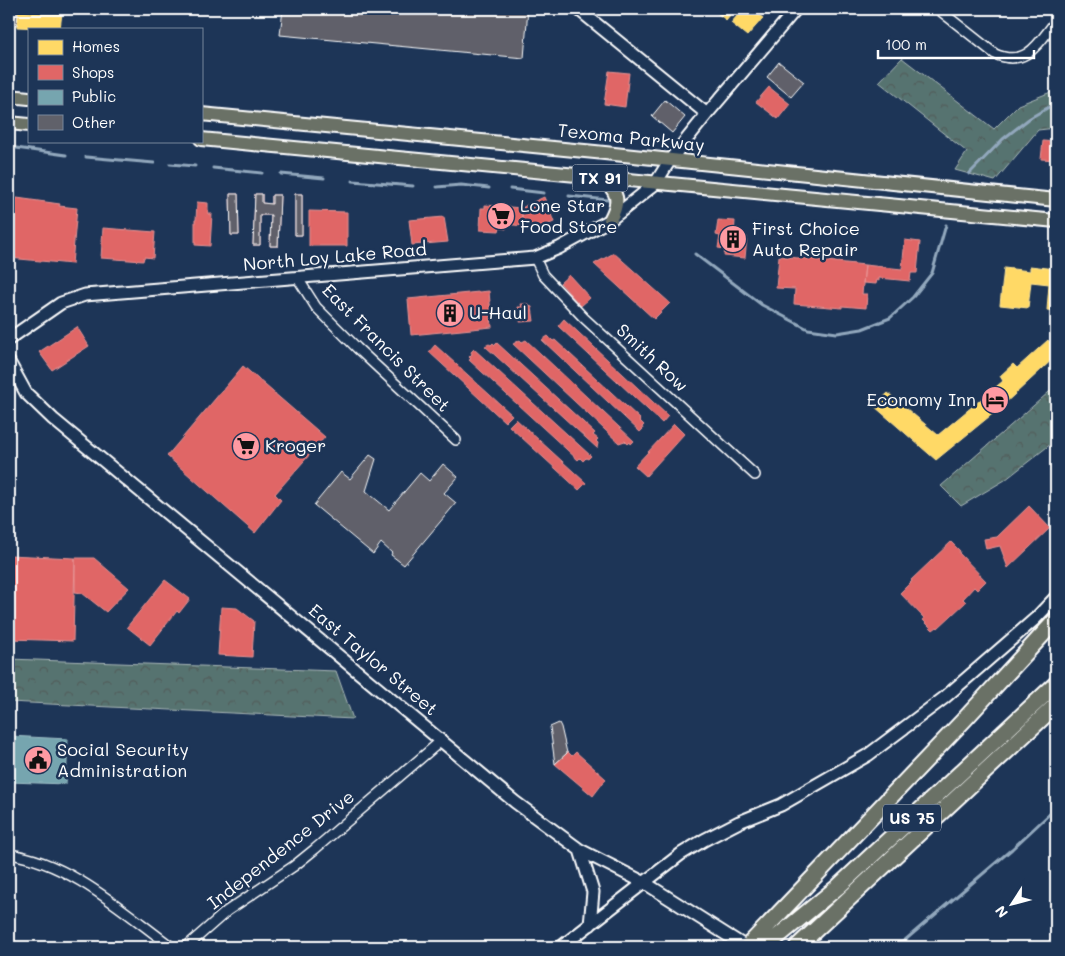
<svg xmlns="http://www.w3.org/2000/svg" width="1065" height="956" font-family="Mali,sans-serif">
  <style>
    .forest { fill: url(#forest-crowns); stroke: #abb9b8 }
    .homes { fill: #ffd966; stroke: #ffe494 }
    .shops { fill: #e06666; stroke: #e99494 }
    .public { fill: #76a5af; stroke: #9fc0c7 }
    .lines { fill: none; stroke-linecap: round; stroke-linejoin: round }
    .stream { stroke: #92a8bd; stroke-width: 3 }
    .building { fill: #60616a; stroke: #fff }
    .street-casing { stroke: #fff; stroke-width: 12 }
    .secondary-casing { stroke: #fff; stroke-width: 15 }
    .primary-casing { stroke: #fff; stroke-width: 16 }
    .highway-casing { stroke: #fff; stroke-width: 19 }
    .street { stroke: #1d3557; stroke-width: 9 }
    .secondary { stroke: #1d3557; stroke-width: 11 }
    .primary { stroke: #6a7166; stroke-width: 12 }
    .highway { stroke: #6a7166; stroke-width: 15 }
    .labels { text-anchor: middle; stroke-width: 5; stroke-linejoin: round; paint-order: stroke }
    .shield { fill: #1d3557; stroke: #bbc2cd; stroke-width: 1 }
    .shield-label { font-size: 16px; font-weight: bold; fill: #fff }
    .street-label { font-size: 18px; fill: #fff; stroke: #1d3557 }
    .poi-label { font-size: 18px; fill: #fff; stroke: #1d3557; text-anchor: start }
  </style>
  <defs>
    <pattern id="forest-crowns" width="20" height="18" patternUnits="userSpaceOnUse" patternTransform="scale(1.25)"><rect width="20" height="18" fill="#577370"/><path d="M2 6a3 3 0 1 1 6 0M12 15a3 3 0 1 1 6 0" fill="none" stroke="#505c5a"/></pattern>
  </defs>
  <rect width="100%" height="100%" fill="#1d3557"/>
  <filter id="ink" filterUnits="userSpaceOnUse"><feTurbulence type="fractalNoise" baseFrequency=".02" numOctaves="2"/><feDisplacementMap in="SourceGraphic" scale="10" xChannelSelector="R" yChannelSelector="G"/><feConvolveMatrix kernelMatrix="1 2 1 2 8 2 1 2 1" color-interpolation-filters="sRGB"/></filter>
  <g filter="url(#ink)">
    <path class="forest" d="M902,58L994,129L1018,105L1056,90V128L1038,130L995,181L955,170L967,152L879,82Z
      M1056,386V440L1005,480L961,506L941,486Z
      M9,659L336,671L353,719L9,702Z"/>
    <path class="homes" d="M53,9H85V14L62,13L60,29L17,27L18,11L52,14Z
      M712,9H735L726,20Z
      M743,9H747L753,14L755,12L763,18L747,36L731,23Z
      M1030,266L1056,269V311L1047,310L1049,284L1031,282L1028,308L1000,305L1004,268L1030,271Z
      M1048,340L1056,348V356L1001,407L936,460L874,406L888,393L938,435L1003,381L1000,376L1013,364L1017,368Z"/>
    <path class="shops" d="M609,71L629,73L625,107L604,104Z
      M769,87L790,104L778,119L756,102Z
      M1043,141L1056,142V160L1041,159Z
      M230,194H238L239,235H231Z
      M255,194H262V203L272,204V195H280L278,246H270L271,215H260V245H253Z
      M295,194H302V235H295Z
      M544,197L554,222L537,229L522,225V208L527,205Z
      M17,198L60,204L59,206L77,208L72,264L9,258V204Z
      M197,202L208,203V214H212L210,246L195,245V220H196Z
      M485,205L522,208V226L506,224V229L500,228L499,231L480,230L481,208H485Z
      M309,211L347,212V246H309Z
      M444,217L448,242L412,245L409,220Z
      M718,220L735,221L734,236L747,237L745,258L724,256L725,249L718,248L720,236L716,235Z
      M103,228L155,232L153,258L144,257L143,261L101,258Z
      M905,240L920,242L917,273H911L910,281L879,278V281L877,280L876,284L863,283L865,265L902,269Z
      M614,253L670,303L654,319L594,264Z
      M779,256L865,265L862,294H867L866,308L842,306V308L794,304L795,289L776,288Z
      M569,275L590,298L581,306L560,283Z
      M489,291L492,327L411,335L408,299Z
      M521,304H529V306L532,307L534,321L520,322L518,307H522Z
      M564,319L668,416L662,423L558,326Z
      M77,327L89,346L52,370L39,352Z
      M548,336L553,341L555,340L640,419L639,420L644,425L642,427L643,429L640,432L542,340Z
      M520,340L522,342L526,340L634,441L631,444L630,442L628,444L625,441L619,443L513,344Z
      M493,343L495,345L497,343L595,433L593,435L598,439L596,441L598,443L597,448L485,346L489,344L491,345Z
      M435,345L512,415L505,422L429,352Z
      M474,349L591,456L588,459L586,458L583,461L580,458L578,460L469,360L471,359L469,357L472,354L471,352Z
      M243,366L325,437L275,494L281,500L255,533L167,456Z
      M516,419L586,483L579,490L509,426Z
      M674,424L684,434L646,476L635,466Z
      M1029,506L1050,528L1008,568L1000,546L986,549L984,539L997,537Z
      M951,542L960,551L959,553L986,581L977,590L974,587L963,599L966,602L938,628L937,627L933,630L923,620L924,618L900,593L912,581L911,580Z
      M9,555L75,558L73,641L9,639Z
      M75,558H94L129,588L106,612L82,593L75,592Z
      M165,580L190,599L179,613L177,611L150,645L127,627Z
      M221,607L237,608L254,621L252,657L218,655Z
      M568,752L572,756L576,752L606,779L593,796L555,764Z"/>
    <path class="public" d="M9,736L68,739L66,784L9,782Z"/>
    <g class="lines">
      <path class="stream" d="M9,147L66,155
        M86,157L154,163
        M170,164L195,166
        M213,168L262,173
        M281,174L324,178
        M969,174L1003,139L1030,118L1056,103
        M353,181L413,186
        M437,187L461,185L489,188
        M510,189L544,193
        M569,196L608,200
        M695,254L762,305L808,329L837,333L862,329L890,318L913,297L932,273L946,225
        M897,947L1012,849L1056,808"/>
    </g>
    <path class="building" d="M283,9H528L524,58L280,35Z
      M9,12L18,13L17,25L9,24Z
      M779,62L804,82L791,97L767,77Z
      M665,100L685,117L672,133L652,116Z
      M230,194H238L239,235H231Z
      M255,194H262V203L272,204V195H280L278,246H270L271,215H260V245H253Z
      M295,194H302V235H295Z
      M370,455L376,459L366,491L389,510L420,473L429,481L443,464L458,477L444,493L456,503L404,565L391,555L392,553L381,543L373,554L314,505L341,472L350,479Z
      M559,723L561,727L567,753L555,764L550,727Z"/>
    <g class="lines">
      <g class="street-casing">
        <path id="street" d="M938,9L995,54C1027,68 1039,42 1056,21
          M535,258L543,275L584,318L755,475
          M297,277L316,307L357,348L456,440
          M9,854C70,862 124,912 172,947
          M186,947L227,911L294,866L315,849L442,740"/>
      </g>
      <g class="secondary-casing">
        <path id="secondary" d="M578,9L707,114
          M9,339L61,303L85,295L535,258L559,248L610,220L655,184L670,160L707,114L796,9
          M9,362L26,393L53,419L515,802L580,850L645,883L746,947
          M580,850L593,892L590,925
          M561,947L681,854L704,840L739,822L781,805L868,755L944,698L1035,619L1056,597
          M1054,947L1056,944"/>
      </g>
      <g class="primary-casing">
        <path id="primary" d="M9,96L29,98
          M201,114L595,152L1056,200
          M9,123L29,125
          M201,139L1056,221
          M602,178C619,193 620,201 610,220"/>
      </g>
      <g class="highway-casing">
        <path id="highway" d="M747,947L963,721L1056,620
          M765,947L839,886L1056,684
          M797,947L1056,705"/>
      </g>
      <use href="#street" class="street"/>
      <use href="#secondary" class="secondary"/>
      <use href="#primary" class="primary"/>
      <use href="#highway" class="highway"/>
    </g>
  </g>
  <defs>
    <g id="supermarket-disc" transform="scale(1.4375)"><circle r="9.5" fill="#ff9aa2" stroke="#1d3557"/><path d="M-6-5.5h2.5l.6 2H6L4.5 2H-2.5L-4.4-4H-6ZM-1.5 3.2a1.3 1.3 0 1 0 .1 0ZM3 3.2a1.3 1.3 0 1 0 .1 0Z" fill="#111"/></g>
    <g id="building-disc" transform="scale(1.4375)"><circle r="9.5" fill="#ff9aa2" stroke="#1d3557"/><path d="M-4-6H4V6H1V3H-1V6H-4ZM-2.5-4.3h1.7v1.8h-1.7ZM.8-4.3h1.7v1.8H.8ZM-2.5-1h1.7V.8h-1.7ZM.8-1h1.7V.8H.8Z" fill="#111"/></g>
    <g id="hotel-disc" transform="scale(1.4375)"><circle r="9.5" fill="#ff9aa2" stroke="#1d3557"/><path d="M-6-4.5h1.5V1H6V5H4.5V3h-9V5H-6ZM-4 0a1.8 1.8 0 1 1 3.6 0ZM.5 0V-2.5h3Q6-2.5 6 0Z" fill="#111"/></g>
    <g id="civic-disc" transform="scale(1.4375)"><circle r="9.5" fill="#ff9aa2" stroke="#1d3557"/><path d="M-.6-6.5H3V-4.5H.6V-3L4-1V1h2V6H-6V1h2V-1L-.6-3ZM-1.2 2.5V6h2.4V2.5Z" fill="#111"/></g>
  </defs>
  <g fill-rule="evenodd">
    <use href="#supermarket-disc" x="501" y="216"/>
    <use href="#building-disc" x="733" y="239"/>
    <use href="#building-disc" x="450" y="313"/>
    <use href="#hotel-disc" x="995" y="400"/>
    <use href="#supermarket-disc" x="246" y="446"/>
    <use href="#civic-disc" x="38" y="760"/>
  </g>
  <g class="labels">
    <g class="shield">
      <rect x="572.5" y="164.5" width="55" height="27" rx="4"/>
      <rect x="883" y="804.5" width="58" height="27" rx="4"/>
    </g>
    <g class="shield-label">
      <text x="600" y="184">TX 91</text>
      <text x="912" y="824">US 75</text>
    </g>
    <g class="street-label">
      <text transform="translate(631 138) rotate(6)" y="6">Texoma Parkway</text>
      <text transform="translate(335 257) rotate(-5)" y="6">North Loy Lake Road</text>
      <text transform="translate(386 348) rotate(45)" y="6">East Francis Street</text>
      <text transform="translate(652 358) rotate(43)" y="6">Smith Row</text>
      <text transform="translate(373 660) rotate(40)" y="6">East Taylor Street</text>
      <text transform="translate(281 850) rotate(-38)" y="6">Independence Drive</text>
    </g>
    <g class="poi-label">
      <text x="520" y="212">Lone Star<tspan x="520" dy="21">Food Store</tspan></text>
      <text x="752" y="235">First Choice<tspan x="752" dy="21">Auto Repair</tspan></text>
      <text x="469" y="319">U-Haul</text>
      <text x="976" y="406" text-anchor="end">Economy Inn</text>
      <text x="265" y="452">Kroger</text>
      <text x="57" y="756">Social Security<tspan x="57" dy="21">Administration</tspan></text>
    </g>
  </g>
  <rect width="1065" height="956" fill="none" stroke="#1d3557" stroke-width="30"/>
  <rect x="15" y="15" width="1035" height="926" fill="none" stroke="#fff" stroke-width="2" filter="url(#ink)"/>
  <rect x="28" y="28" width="175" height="115" fill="#1d3557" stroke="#77869a"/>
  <rect x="38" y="40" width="25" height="15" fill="#ffd966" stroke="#77869a"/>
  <text x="72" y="52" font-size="15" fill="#ffffff">Homes</text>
  <rect x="38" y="65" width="25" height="15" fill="#e06666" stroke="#77869a"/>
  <text x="72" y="78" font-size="15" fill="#ffffff">Shops</text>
  <rect x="38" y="90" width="25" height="15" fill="#76a5af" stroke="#77869a"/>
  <text x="72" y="102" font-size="15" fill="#ffffff">Public</text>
  <rect x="38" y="115" width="25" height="15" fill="#60616a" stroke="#77869a"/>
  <text x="72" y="128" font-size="15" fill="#ffffff">Other</text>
  <g transform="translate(1012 904) rotate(234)" stroke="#1d3557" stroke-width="4" paint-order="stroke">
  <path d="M0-4L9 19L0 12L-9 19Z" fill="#ffffff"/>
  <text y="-8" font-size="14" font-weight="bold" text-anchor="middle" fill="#ffffff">N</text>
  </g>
  <path d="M878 50v8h156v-8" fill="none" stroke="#ffffff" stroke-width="2.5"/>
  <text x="885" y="50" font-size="15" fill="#ffffff" stroke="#1d3557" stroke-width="4" paint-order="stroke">100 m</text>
</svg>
